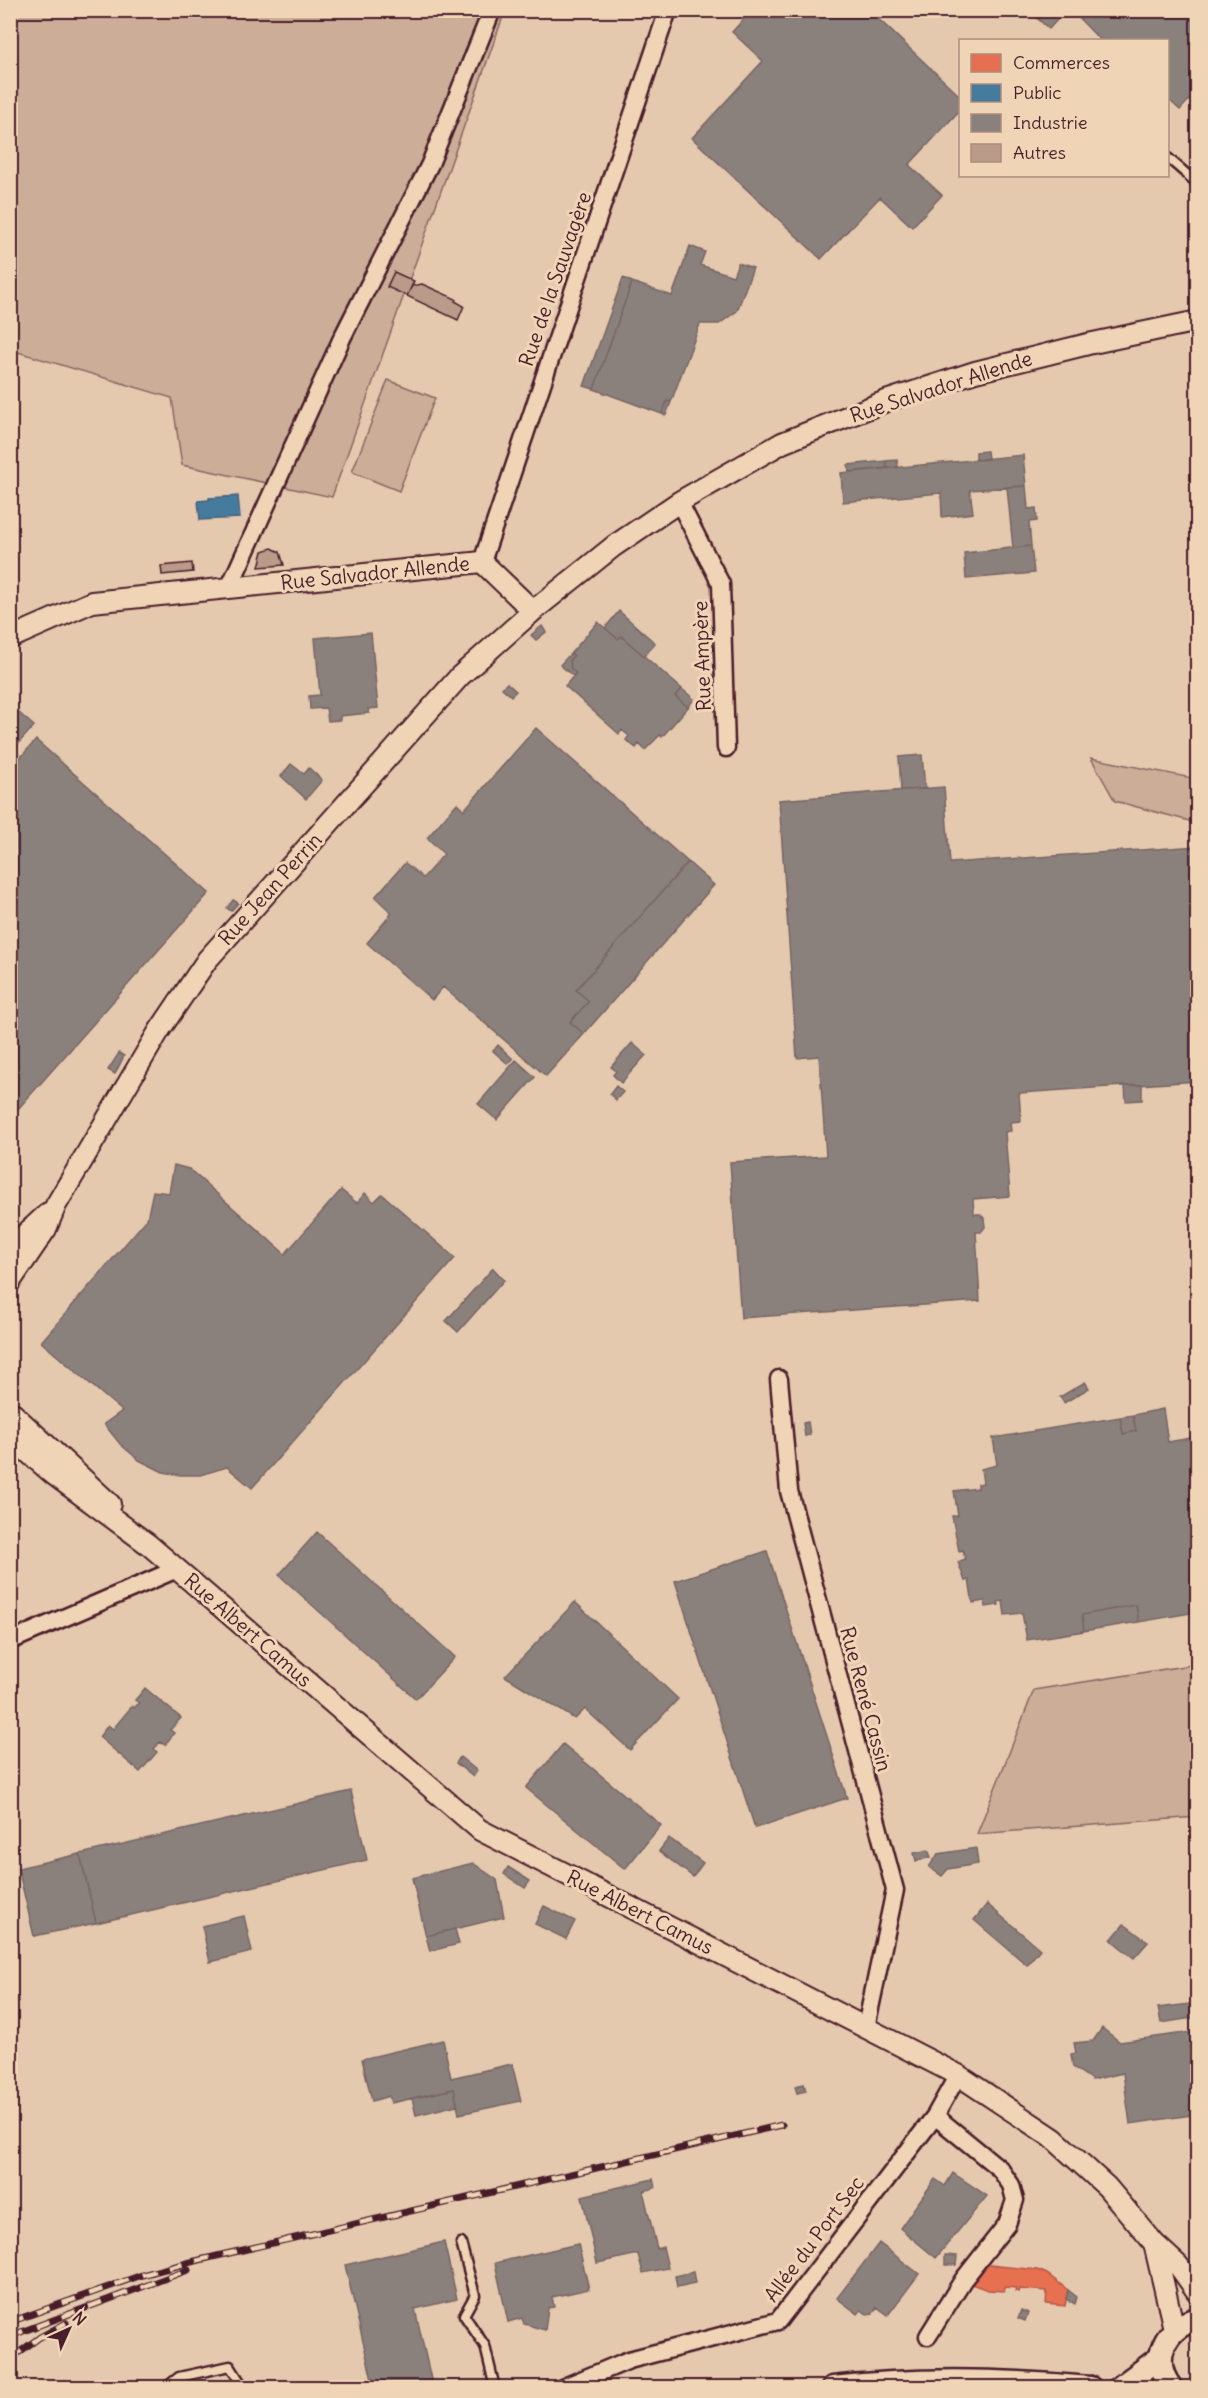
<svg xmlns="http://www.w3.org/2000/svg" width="1208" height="2398" font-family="Delius,sans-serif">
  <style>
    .green { fill: #cbad98; stroke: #8a6662; stroke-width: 1.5 }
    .shops { fill: #e76f51; stroke: #b85746; stroke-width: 1.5 }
    .public { fill: #457b9d; stroke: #465f7b; stroke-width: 1.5 }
    .industry { fill: #8a817c; stroke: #776464; stroke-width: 1.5 }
    .building { fill: #ba9a89; stroke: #4a1f2b; stroke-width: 1.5 }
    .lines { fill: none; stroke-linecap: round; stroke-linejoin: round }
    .service-casing { stroke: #4a1f2b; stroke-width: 13 }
    .minor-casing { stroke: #4a1f2b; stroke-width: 21 }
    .tertiary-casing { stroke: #4a1f2b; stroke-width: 24 }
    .secondary-casing { stroke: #4a1f2b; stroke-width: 27 }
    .service { stroke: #efd4b6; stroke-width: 8 }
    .minor { stroke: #efd4b6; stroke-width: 16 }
    .tertiary { stroke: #efd4b6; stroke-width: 20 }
    .secondary { stroke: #efd4b6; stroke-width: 22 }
    .rail-casing { stroke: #4a1f2b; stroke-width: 7 }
    .rail { stroke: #efd4b6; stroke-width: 4.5; stroke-dasharray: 14; stroke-linecap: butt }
    .labels { text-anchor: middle; stroke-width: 6; stroke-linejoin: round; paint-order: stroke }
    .street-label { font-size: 20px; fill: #4a1f2b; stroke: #efd4b6 }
  </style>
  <rect width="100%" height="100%" fill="#e5c9ae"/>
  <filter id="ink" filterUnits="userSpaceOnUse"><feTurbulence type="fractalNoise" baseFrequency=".0167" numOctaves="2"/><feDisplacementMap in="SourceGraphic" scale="12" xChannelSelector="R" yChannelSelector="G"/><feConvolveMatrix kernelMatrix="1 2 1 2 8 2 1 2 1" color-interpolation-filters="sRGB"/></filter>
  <g filter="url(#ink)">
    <path class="green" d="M10,11H505L332,497L182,465L172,398L11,350Z
      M388,380L435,398L399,491L352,472Z
      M1091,758L1197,779V823L1115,801Z
      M1197,1664V1817L977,1834L1034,1690Z"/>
    <path class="shops" d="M990,2265L1038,2270L1047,2274L1068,2290L1065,2306L1046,2304L1047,2291L1020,2289L1019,2292L1015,2291L1016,2288L1004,2287V2291L988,2290L971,2284L984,2266Z"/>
    <path class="public" d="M238,496L240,518L200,520L198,501L209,500V498Z"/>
    <path class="industry" d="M752,10H869L960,96V110L909,165L942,195L912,227L880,197L821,259L692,138L763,61L732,32Z
      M1028,10H1066L1049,29Z
      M1071,10H1198V90L1180,110L1168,99V40H1100Z
      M690,246L705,252L700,265L733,276L738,263L753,268L737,311L719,324H700L671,402L667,401L662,414L594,389L632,282L672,296Z
      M623,278L632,282L594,389L584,386Z
      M667,401L671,402L666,415L662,414Z
      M987,451L988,459L976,460V452Z
      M1023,455L1026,486L970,490L973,513L942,517L941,493L843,502L841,473Z
      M897,460L898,467L887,468L886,461Z
      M886,461L887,468L849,472L848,465Z
      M1026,486L1028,509L1036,508L1037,521L1029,522L1031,546L1013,548L1007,487Z
      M1031,546L1034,573L966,579L964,553Z
      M619,611L655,643L644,656L621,636L618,639L605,628Z
      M598,622L618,639L621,636L682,689L675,696L688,707L662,737L660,735L645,750L639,744L636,748L626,740L629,736L622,730L619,734L565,686L576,673L571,669L570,659L574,656L571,653Z
      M542,626L546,632L536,640L531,635Z
      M371,633L378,708L368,709L369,713L340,716V720L328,721L326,708L310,709L309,696L320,695L315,638Z
      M571,653L574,656L570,659L571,669L576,673L573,676L560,665Z
      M507,683L516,691L511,696L502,688Z
      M682,689L694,699L688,707L675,696Z
      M10,705L34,726L15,747L10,744Z
      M536,728L688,862L576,990L589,1001L570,1022L584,1034L546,1076L443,987L432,1000L367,943L392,913L375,897L405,863L423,878L444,854L427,838L457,803L464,810Z
      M36,740L209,893L10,1118V769Z
      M922,755L925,789L901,790L899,757Z
      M291,764L304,774L309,768L322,780L306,799L281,776Z
      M944,787L950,863L1198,846V1081L1019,1093L1021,1121L1010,1122L1011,1131L1005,1132L1010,1196L973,1199L974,1214H980L984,1218L985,1227L981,1232H976L980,1301L741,1318L730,1162L826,1156L819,1056L797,1058L779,800Z
      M688,862L714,885L584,1034L570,1022L589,1001L576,990Z
      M233,900L238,903L231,911L227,908Z
      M632,1043L646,1055L621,1083L613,1075L616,1071L611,1067Z
      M498,1045L513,1059L508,1064L493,1051Z
      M119,1053L124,1056L115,1074L108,1070Z
      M516,1060L535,1077L497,1120L478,1104Z
      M1142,1085V1100L1126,1101L1125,1086Z
      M616,1086L623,1092L616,1100L610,1094Z
      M174,1165L189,1169L285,1254L341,1190L357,1203L365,1193L374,1202L382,1194L455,1258L252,1488L227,1467L200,1475H180L163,1472L139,1460L120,1444L104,1424L122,1411L41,1342L147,1219L153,1191L169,1193Z
      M493,1268L504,1280L458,1332L446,1321Z
      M1085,1382L1089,1388L1064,1403L1060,1397Z
      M1163,1409L1168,1442L1190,1438L1198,1482V1578L1191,1579L1197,1612L1139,1622L1136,1605L1082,1615L1084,1631L1027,1640L1022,1613L1005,1615L1003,1601L998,1602L999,1605L986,1607L985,1601L973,1603L969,1580L965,1581L958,1562L965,1559L963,1550L959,1551L952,1516H958L954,1491L978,1488V1484L983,1483L981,1469L997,1465L993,1438L1120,1417L1123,1434L1136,1431L1133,1415Z
      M1133,1415L1136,1431L1123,1434L1120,1417Z
      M808,1422L810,1435L805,1436L803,1423Z
      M317,1532L455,1657L416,1699L279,1575Z
      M767,1551L847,1798L755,1828L675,1581Z
      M575,1602L678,1699L630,1750L585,1709L575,1719L505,1676Z
      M1136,1605L1139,1622L1084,1631L1082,1615Z
      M145,1688L181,1718L170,1730L174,1733L165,1745L160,1742L154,1749L157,1752L140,1772L99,1737L108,1725L113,1729L132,1706L134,1708L139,1703L135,1700Z
      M563,1744L661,1825L625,1869L526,1788Z
      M460,1757L477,1771L473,1777L456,1763Z
      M351,1791L367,1860L96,1923L80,1854Z
      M669,1838L703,1863L693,1877L659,1851Z
      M976,1848L978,1864L948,1869L942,1876L929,1867L938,1854Z
      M928,1850L931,1857L916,1861L914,1853Z
      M80,1854L96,1923L34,1936L18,1868Z
      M473,1863L497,1880L504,1917L426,1936L412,1878Z
      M508,1867L530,1881L525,1888L504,1874Z
      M987,1904L1040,1949L1027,1965L974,1920Z
      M544,1906L575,1921L566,1939L535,1924Z
      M244,1916L252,1952L210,1962L202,1926Z
      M1124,1924L1148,1942L1134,1958L1111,1940Z
      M455,1929L459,1944L430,1951L426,1936Z
      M1198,2003V2017L1161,2023L1158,2008Z
      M1102,2028L1120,2042L1198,2031V2114L1130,2124L1123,2073L1092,2080L1073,2067L1071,2054L1076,2053L1074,2043L1093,2041Z
      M443,2040L451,2078L512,2064L521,2101L459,2114L454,2089L391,2103L389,2096L372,2101L362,2059Z
      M804,2084L806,2091L797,2093L795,2086Z
      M454,2089L457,2105L416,2115L412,2098Z
      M953,2173L987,2196L936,2258L900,2228L935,2179L945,2186Z
      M653,2179L655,2188L643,2191L657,2249L663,2247L668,2268L643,2273L638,2254L597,2263L582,2196Z
      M444,2242L457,2299L415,2309L433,2388H374L345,2265Z
      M879,2243L919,2274L888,2315L877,2307L873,2313L867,2314L861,2310L858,2314L837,2298Z
      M578,2244L589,2289L552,2297L554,2307L548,2308L545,2330L524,2324L522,2318L508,2322L495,2263Z
      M945,2255L957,2256L956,2265H945Z
      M693,2272L695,2283L677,2287L675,2276Z
      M1068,2290L1077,2297L1075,2304L1066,2299Z
      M1021,2310L1028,2313L1025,2321L1018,2318Z"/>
    <path class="building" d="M394,272L414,281L407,296L387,287Z
      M422,284L456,299L455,301L464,306L458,320L407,296L412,286Z
      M272,548L280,552L284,565L259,567L263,551Z
      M192,563L193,572L162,575L161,566Z"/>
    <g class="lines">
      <g class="service-casing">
        <path id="service" d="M1168,158L1198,184
          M461,2243L475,2295L464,2315L485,2346L495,2388
          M165,2388L179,2377L230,2366L244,2388"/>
      </g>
      <g class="minor-casing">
        <path id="minor" d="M679,502L721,584L726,748
          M482,562L668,10
          M229,588L342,338L430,164L492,10
          M779,1379L789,1491L895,1890L866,2027
          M10,1641L177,1569
          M928,2336L963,2280L1007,2224L1015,2200L1011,2185L1000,2169L935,2116L958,2075
          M562,2388L629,2360L778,2321L935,2116"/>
      </g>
      <g class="tertiary-casing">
        <path id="tertiary" d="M10,638L92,602L482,562L533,611
          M10,1248L48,1213
          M10,1282L46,1229L56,1205L159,1031L207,960L460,676L533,611L614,546L679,502L782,443L886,401L975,372L1088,344L1198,321
          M10,1411L110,1504
          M10,1437L53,1474L149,1545L480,1830L958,2075L1053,2138L1107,2187L1154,2243L1178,2265L1198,2293
          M1154,2243L1174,2329"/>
      </g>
      <g class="secondary-casing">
        <path id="secondary" d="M833,2388C918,2378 1005,2380 1090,2388
          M1119,2388L1161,2357
          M1171,2388C1149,2360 1165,2326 1198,2319"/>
      </g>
      <use href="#service" class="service"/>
      <use href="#minor" class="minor"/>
      <use href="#tertiary" class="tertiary"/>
      <use href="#secondary" class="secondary"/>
      <g class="rail-casing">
        <path id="rail" d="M10,2322L142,2275L191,2262L782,2125
          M10,2336L188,2270
          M10,2359L40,2337L66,2323"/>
      </g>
      <use href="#rail" class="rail"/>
    </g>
  </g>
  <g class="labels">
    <g class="street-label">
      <text transform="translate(555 279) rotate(-71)" y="7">Rue de la Sauvagère</text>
      <text transform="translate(941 387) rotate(-18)" y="7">Rue Salvador Allende</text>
      <text transform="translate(375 573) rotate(-6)" y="7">Rue Salvador Allende</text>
      <text transform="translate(702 656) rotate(-92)" y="7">Rue Ampère</text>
      <text transform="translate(270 889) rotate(-48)" y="7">Rue Jean Perrin</text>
      <text transform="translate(248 1630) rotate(41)" y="7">Rue Albert Camus</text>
      <text transform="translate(866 1699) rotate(75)" y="7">Rue René Cassin</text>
      <text transform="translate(640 1912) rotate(27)" y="7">Rue Albert Camus</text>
      <text transform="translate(814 2239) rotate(-53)" y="7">Allée du Port Sec</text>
    </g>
  </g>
  <rect width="1208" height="2398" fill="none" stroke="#efd4b6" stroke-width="36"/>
  <rect x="18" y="18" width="1172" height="2362" fill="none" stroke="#4a1f2b" stroke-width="2" filter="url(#ink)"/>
  <rect x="959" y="39" width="210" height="138" fill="#efd4b6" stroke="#ad8c7e" stroke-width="1.5"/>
  <rect x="971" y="54" width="30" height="18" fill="#e76f51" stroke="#ad8c7e" stroke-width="1.5"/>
  <text x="1013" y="69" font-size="18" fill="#4a1f2b">Commerces</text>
  <rect x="971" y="84" width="30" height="18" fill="#457b9d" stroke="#ad8c7e" stroke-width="1.5"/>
  <text x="1013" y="99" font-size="18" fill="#4a1f2b">Public</text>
  <rect x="971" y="114" width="30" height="18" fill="#8a817c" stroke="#ad8c7e" stroke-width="1.5"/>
  <text x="1013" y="129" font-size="18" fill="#4a1f2b">Industrie</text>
  <rect x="971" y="144" width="30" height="18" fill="#ba9a89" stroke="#ad8c7e" stroke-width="1.5"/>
  <text x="1013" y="159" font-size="18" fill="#4a1f2b">Autres</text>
  <g transform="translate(69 2329) rotate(45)" stroke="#efd4b6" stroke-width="4.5" paint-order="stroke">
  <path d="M0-4.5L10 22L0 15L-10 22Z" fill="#4a1f2b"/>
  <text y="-9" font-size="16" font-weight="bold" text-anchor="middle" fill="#4a1f2b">N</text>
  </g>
</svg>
